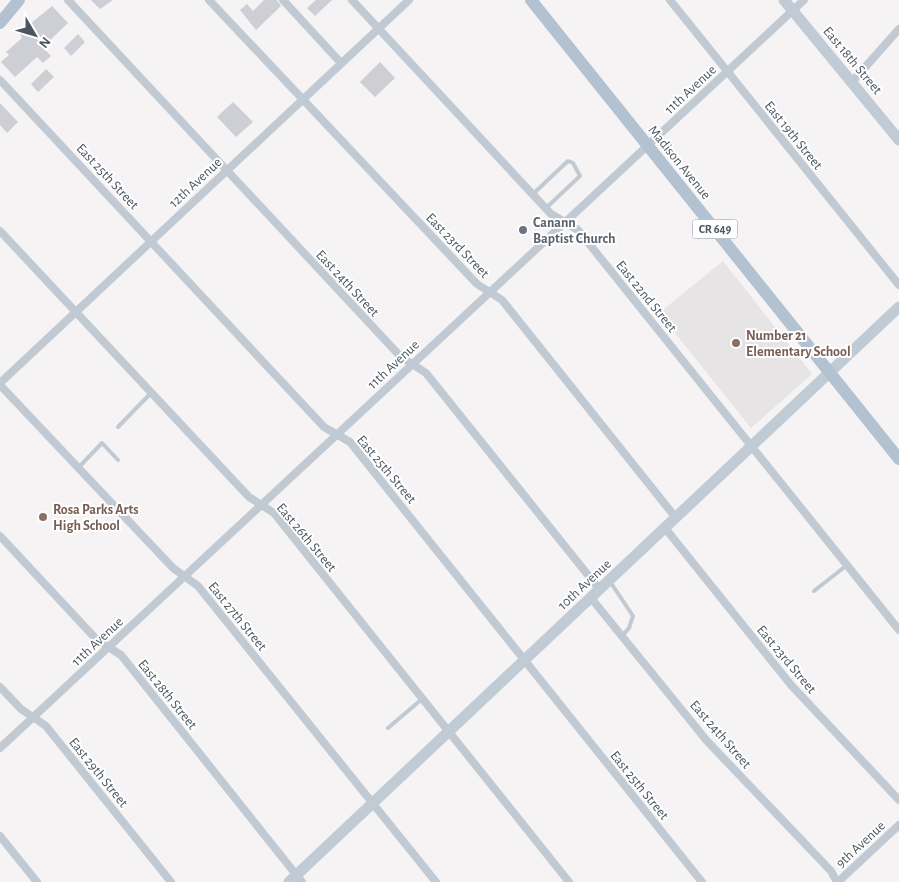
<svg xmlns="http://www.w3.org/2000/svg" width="899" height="882" font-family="'Alegreya Sans',sans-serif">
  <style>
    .education { fill: #e6e4e5 }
    .building { fill: #cdcfd5 }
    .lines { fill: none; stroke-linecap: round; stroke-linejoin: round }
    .lane { stroke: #c1cad2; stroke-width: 4 }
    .street { stroke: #c1cad2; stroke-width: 8 }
    .secondary { stroke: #c1cbd6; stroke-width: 11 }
    .primary { stroke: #b3c2d1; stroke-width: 12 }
    .worship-dot { fill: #6b7280; stroke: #fff; stroke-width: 2 }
    .education-dot { fill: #8d6e63; stroke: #fff; stroke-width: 2 }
    .labels { text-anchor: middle; stroke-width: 4; stroke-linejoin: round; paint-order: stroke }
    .shield { fill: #fff; stroke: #808990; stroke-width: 1 }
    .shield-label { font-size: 12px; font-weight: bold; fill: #4a5661 }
    .street-label { font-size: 14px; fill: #4a5661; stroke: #fff }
    .worship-label { font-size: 14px; font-weight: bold; fill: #5b616d; stroke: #fff; text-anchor: start }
    .education-label { font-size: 14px; font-weight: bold; fill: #785e54; stroke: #fff; text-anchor: start }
  </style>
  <rect width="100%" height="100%" fill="#f5f3f3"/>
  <path class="education" d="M723,261L812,374L751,428L659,313Z"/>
  <path class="building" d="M91,0H113L100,9Z
    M264,0H277L281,6L256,30L240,10L247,4L253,11Z
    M316,0H332L315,16L307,8Z
    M52,6L68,23L43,47L51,56L43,63L37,57L15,77L1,62L9,55L6,52L22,38L19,33Z
    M78,34L85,42L71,56L64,48Z
    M380,62L395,78L375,97L360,82Z
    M46,69L54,77L38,92L31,84Z
    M233,102L253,122L236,137L217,117Z
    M0,103L18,122L7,133L0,125Z"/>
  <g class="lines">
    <path class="lane" d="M533,194L568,161L573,163L580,176L546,208
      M118,427L151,393
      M78,468L102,443L118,460
      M611,583L633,616L629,628L623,635
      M814,591L847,565
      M388,728L422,699"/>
    <path class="street" d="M68,0L400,356L426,373L600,590
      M209,0L477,284L502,300L676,518
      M283,0L341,63
      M352,0L551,214L578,230L899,630
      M670,0L899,285
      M0,80L324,427L350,442L702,882
      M852,82L899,29
      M0,231L249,497L274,513L569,882
      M0,383L409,0
      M0,385L173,568L198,586L436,882
      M665,528L791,685L899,800
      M0,536L97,640L121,655L302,882
      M591,598L707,741L831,871L837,882
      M0,687L21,709L46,726L171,882
      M0,748L804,0
      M0,836L37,882
      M838,882L899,825"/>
    <path class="secondary" d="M784,0L899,140
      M289,882L899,307"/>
    <path class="primary" d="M531,0L899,459
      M0,23L19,0"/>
  </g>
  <circle class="worship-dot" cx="523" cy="230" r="5"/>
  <g class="education-dot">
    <circle cx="736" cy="343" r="5"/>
    <circle cx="43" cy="517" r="5"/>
  </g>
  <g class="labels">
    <rect class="shield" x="692.5" y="219.5" width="45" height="19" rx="4"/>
    <g class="shield-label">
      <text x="715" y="233">CR 649</text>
    </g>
    <g class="street-label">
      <text transform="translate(853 60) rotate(50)" y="5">East 18th Street</text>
      <text transform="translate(690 89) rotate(-43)" y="5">11th Avenue</text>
      <text transform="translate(794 135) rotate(51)" y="5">East 19th Street</text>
      <text transform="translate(680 162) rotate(51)" y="5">Madison Avenue</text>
      <text transform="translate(108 176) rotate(47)" y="5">East 25th Street</text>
      <text transform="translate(195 182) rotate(-43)" y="5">12th Avenue</text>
      <text transform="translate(458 245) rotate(46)" y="5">East 23rd Street</text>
      <text transform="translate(348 283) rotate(47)" y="5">East 24th Street</text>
      <text transform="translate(647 296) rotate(51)" y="5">East 22nd Street</text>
      <text transform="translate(393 364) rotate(-43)" y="5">11th Avenue</text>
      <text transform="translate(387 469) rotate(50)" y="5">East 25th Street</text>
      <text transform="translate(307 537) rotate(50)" y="5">East 26th Street</text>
      <text transform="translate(584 584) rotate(-43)" y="5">10th Avenue</text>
      <text transform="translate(238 616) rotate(51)" y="5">East 27th Street</text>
      <text transform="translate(97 641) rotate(-43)" y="5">11th Avenue</text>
      <text transform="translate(787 659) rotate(50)" y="5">East 23rd Street</text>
      <text transform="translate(168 694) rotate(51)" y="5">East 28th Street</text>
      <text transform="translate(721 734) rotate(49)" y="5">East 24th Street</text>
      <text transform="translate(99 772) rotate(51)" y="5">East 29th Street</text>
      <text transform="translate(640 785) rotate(51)" y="5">East 25th Street</text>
      <text transform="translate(860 844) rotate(-43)" y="5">9th Avenue</text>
    </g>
    <g class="worship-label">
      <text x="533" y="227">Canann<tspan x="533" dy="16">Baptist Church</tspan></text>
    </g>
    <g class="education-label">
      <text x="746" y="340">Number 21<tspan x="746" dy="16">Elementary School</tspan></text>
      <text x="53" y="514">Rosa Parks Arts<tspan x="53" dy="16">High School</tspan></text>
    </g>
  </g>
  <g transform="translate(35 35) rotate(128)" stroke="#ffffff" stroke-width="4" paint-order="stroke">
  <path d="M0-4L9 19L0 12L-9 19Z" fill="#4a5661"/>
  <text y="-8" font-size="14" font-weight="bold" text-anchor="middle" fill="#4a5661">N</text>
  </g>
</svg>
